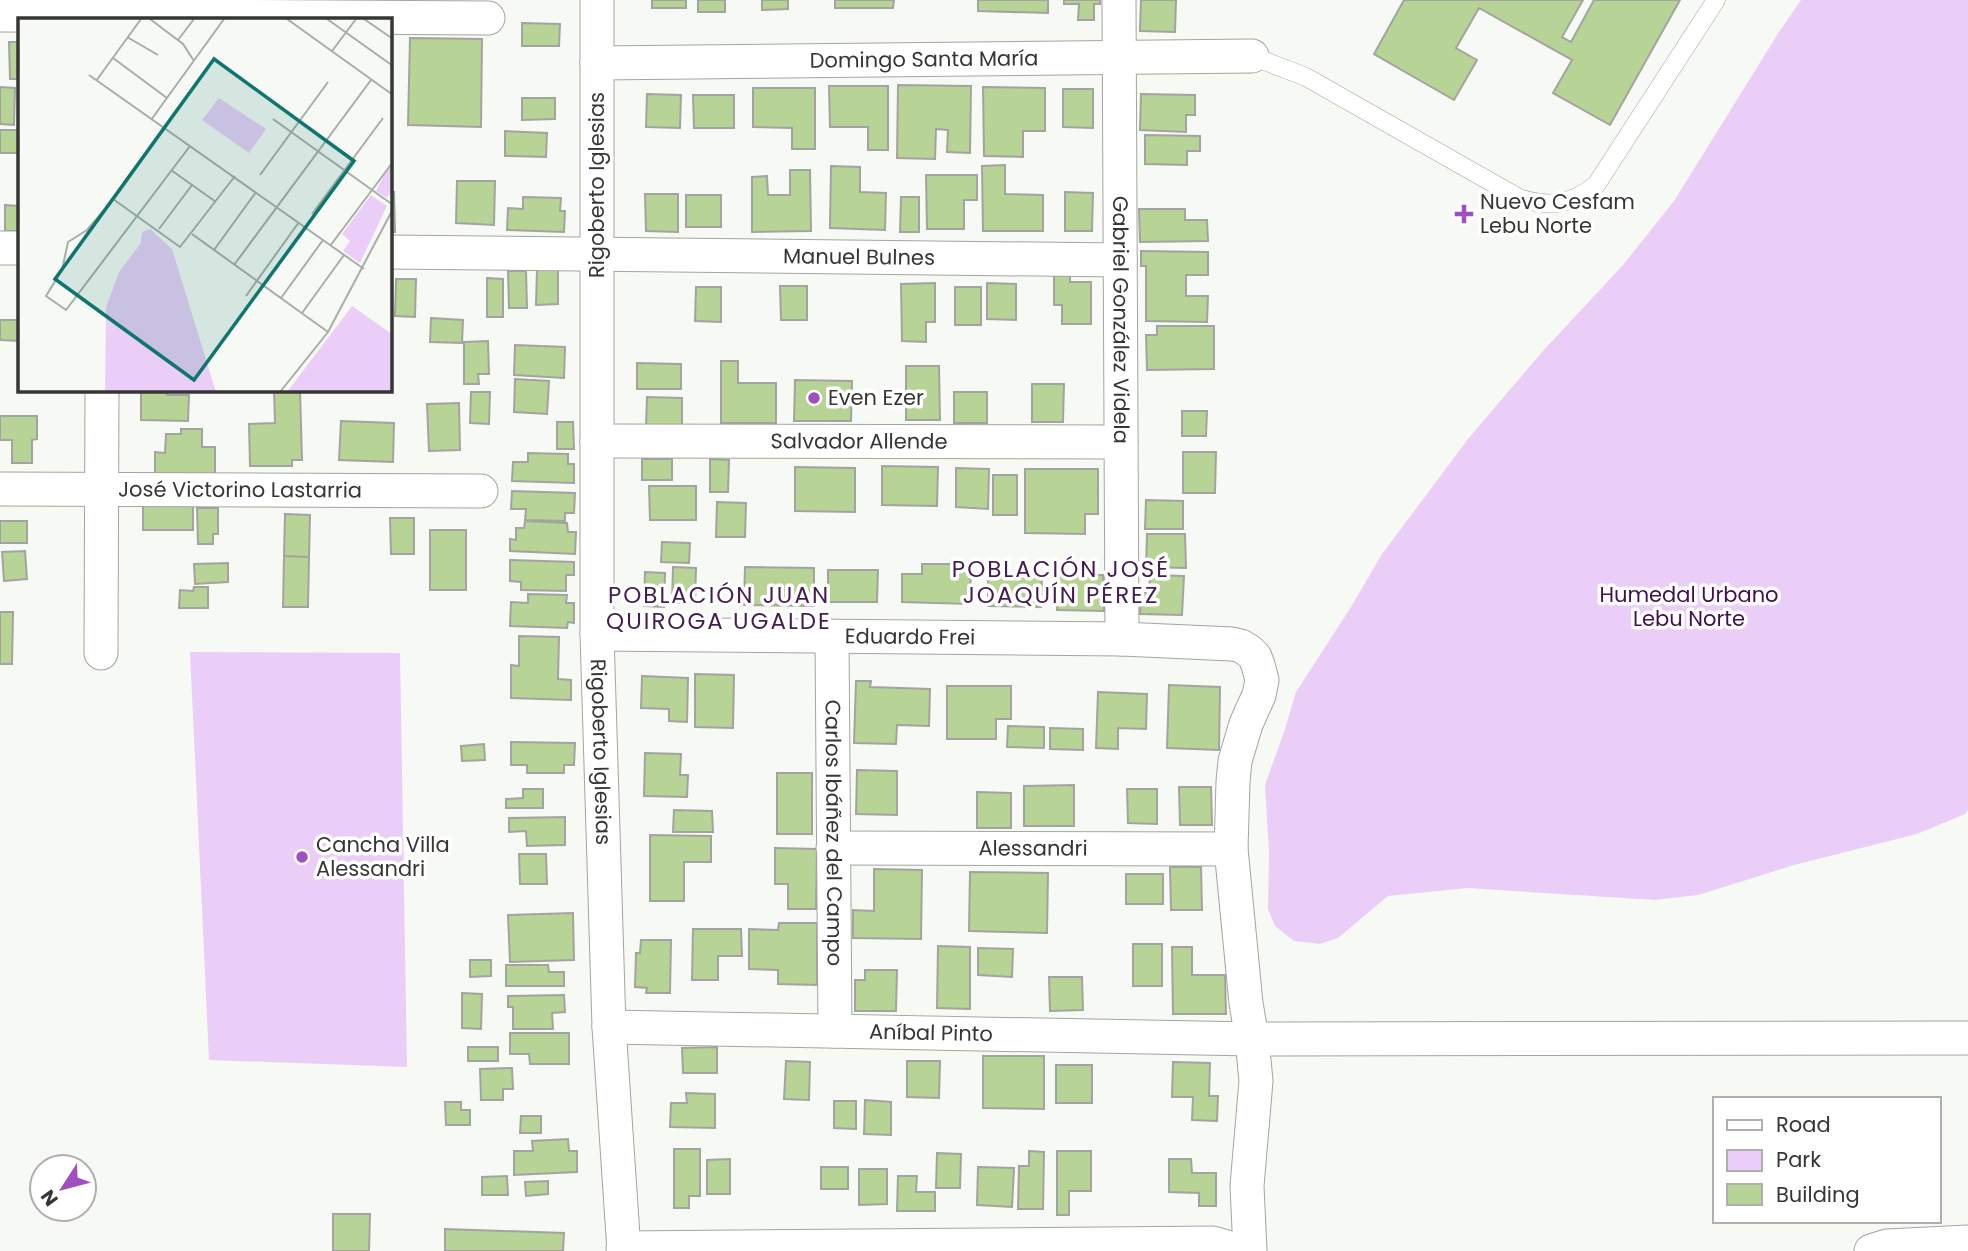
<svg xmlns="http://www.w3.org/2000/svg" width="1968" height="1251" font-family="Poppins,sans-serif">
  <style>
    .green { fill: #eacef7 }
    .building { fill: #b8d396; stroke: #a1a49f; stroke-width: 2 }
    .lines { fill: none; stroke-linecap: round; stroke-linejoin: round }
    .lane-casing { stroke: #a3a5a0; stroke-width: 19 }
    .street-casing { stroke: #a3a5a0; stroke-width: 35 }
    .lane { stroke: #fff; stroke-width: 18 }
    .street { stroke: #fff; stroke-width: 33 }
    .poi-dot { fill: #9f4fbf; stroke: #fff; stroke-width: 2.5 }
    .labels { text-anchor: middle; stroke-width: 7; stroke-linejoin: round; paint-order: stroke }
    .street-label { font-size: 21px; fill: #363734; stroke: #fff }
    .poi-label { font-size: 21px; fill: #363734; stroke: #fff; text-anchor: start }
    .park-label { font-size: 21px; fill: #411052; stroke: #fff }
    .neighbourhood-label { font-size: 23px; letter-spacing: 2px; fill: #431d52; stroke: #fff }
    .inset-road { fill: none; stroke: #aaaca7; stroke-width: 2 }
    .view { fill: #0f766e; fill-opacity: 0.15; stroke: #0f766e; stroke-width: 3.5 }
    .inset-edge { fill: none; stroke: #363734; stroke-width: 3.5 }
  </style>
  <rect width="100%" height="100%" fill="#f7faf4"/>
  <path class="green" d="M1801,0H1968V810L1965,814L1917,834L1794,865L1698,895L1655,900L1467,888L1388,896L1338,938L1320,944L1294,941L1275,926L1268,909L1269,853L1265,785L1284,732L1296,692L1351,607L1382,554L1468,439L1542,352L1623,265L1674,201L1779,32Z
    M190,652L400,653L407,1067L209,1060Z"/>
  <path class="building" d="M652,0H686V8H652Z
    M698,0H725V12H698Z
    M762,0H788V9L762,10Z
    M835,0H894L893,8H835Z
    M978,0H1048V13L978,11Z
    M1064,0H1100V4H1094V20H1078L1079,4H1064Z
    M1141,0H1176L1175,32L1140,31Z
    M1404,0H1583L1562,37L1571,42L1594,0H1680L1610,125L1553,93L1572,60L1479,8L1456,48L1477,60L1454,100L1374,54Z
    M522,23L560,24L559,46H522Z
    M410,38L482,39L481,127L408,125Z
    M9,42H19V79H10Z
    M898,85L971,86L970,153L947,152L948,130L936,129L935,159L897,158Z
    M829,86H888V150H868V127H830Z
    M0,87L15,88L14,125L0,124Z
    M983,87L1045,88V131H1023V157L984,156Z
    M753,88H815V149H792V128L753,127Z
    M1063,89H1093V128L1063,127Z
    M647,94L681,95L680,128L646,127Z
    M1141,94L1195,95V115H1186V132L1140,130Z
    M693,95H734V128H694Z
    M522,98H555V119L522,120Z
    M0,130H19V153H0Z
    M505,131L547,133L546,157L505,156Z
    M1145,135L1200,136V151H1187V165L1145,164Z
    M1005,165V194L1043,195V231H983L982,166Z
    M831,166L860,167V192L886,193L885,230L830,228Z
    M790,170H810L811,231L752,232V177L767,176L768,195H790Z
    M926,175H977V200H964V229H927Z
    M457,181H495L494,225L456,223Z
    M390,192H394L395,232H390Z
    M1065,192L1093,193L1092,231H1065Z
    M645,194H678V232L646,231Z
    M686,195H721V227H686Z
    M523,197L561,198L560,211H565L564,232L507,230L508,208L523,209Z
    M901,197H919V232H900Z
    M5,205L19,206V231H5Z
    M1139,209H1185V220H1207L1208,241L1140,242Z
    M1141,251L1208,252V275H1186V296H1208L1207,322L1146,321V266H1141Z
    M537,269L558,270V304L536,305Z
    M508,271H526L527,308H509Z
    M1054,274H1070V282H1091V324H1062V305H1054Z
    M487,278L503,279V317H487Z
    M396,279H416L415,317L395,316Z
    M935,283V322H926V342L902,341L901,284Z
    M987,283L1016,284V320L987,319Z
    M780,286H807V320H781Z
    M696,287H721V322L695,321Z
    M955,287H981V325H955Z
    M431,318L463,320L462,343L430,342Z
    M0,320H19V341L0,340Z
    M1157,326H1214V369L1147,370L1146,335H1157Z
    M488,341L489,374H478L479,384H464V342Z
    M515,345L565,347L564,378L514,375Z
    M721,361H738V383H776V423H721Z
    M637,363L681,364V389H637Z
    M906,366H939L940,420H906Z
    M515,379L549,381L547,414L514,412Z
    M795,380L852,381L851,421H794Z
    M1032,384H1064L1063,422H1032Z
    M141,390H167V395H189L188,421L141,420Z
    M274,390H300L302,460H292V466H250L249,424L275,423Z
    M471,392H490L489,424L470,423Z
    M954,392H987V423H954Z
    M647,397L682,398V429L646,427Z
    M459,403L460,450L429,451L427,404Z
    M1182,411H1207L1206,436H1182Z
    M0,416H37V439L32,440V463H12V440H0Z
    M341,421L394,423L393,462L339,460Z
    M557,422H573L574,449H557Z
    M181,429H202V447H215V476L155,475V452L165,453L166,434H181Z
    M1183,452H1216L1215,493H1183Z
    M528,453L568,454V464H574V483L512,481L513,462H528Z
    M642,459H672V480H642Z
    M710,459L729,460L728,492H710Z
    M882,466L938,467L937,506L882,505Z
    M795,467L855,468V512L795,511Z
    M956,468L989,469L988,509L956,507Z
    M1025,469H1098V514H1085V534L1025,533Z
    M993,475H1017V515H993Z
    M649,486H696V520H650Z
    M512,491L575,493L574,513H565V521L525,520L526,509H511Z
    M1146,500L1183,501V529H1145Z
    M717,502L746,503L745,537H716Z
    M143,504L193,505V530H143Z
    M197,508H218V534H213V544H198Z
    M285,514L310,515L309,557L284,556Z
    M390,518H414V554H391Z
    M0,521H27V543H0Z
    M525,521L567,523L568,532H576L575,554L510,551V539L516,540V528H524Z
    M430,530H466V590H430Z
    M1147,534H1185L1186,568L1146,567Z
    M662,542L690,543L689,563L661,562Z
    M25,551L27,579L4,581L2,552Z
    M284,556L309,557L308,607H283Z
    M510,560L574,562V575H566V591L521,590V582L510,581Z
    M228,563V582L195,584L194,564Z
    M922,564H971L970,604L902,602V574H922Z
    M673,567L696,568L695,603H672Z
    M745,567L814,568V606L744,605Z
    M828,570H878L877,602H828Z
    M645,572L665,573L664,607L644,606Z
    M988,575H1042L1041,607L988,606Z
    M1056,575H1103L1104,611L1057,610Z
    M1150,575L1184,576L1182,615L1140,614L1141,592L1149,593Z
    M194,587H208V608H179L180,590L193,591Z
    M528,594L567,595L566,603H574V623L568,622L567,628L510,626L511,602L528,603Z
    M0,612H13L12,664H0Z
    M519,636L559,637L558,679L571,680V700L511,698V665L519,666Z
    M695,674L734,675L733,728L695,727Z
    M642,676L688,678L687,722L669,721V709L641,708Z
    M856,681H871L870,687L930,689L929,726L897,725L896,744L854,743Z
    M1169,685L1220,687L1219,750L1167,748Z
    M947,686H1011V719H996V739H947Z
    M1098,692L1147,694L1146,729L1118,728V749L1096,748Z
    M1008,726L1044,727V748L1007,747Z
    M1050,728L1083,729V750L1050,749Z
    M511,742L575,743L574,765H564V773H527V765H511Z
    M484,744L485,760L462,761L461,746Z
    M645,753L681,754L680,775H688L687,797L644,796Z
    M857,770L897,771V815L856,814Z
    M777,773H812V834H777Z
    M1074,785V826H1024V786Z
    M1179,787H1211L1212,825H1180Z
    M523,789H543V808H506V799L523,798Z
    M1127,789H1157V824L1128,823Z
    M977,792L1011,793V828H977Z
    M674,810L712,811L713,832H673Z
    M565,817V845L527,846L526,831L509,832V818Z
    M650,835L711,836V862H684V901H650Z
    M775,848L817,849L816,909H788V884H775Z
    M519,854H546L547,884H520Z
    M1170,867H1201L1202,910H1171Z
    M874,869L922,870L921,939L853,938V910L874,911Z
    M970,872L1048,873L1047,933L969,931Z
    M1126,874H1163V904H1126Z
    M573,913L574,960L510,962L508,915Z
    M779,923H817V985L778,984V970L749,969V929L778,930Z
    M693,929H741L742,956H718V980H692Z
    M641,940H671L670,993H646L647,988L635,987L636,953H640Z
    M1133,944H1162V986H1133Z
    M938,946L970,947V1009L937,1008Z
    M1172,947H1192V975H1225L1226,1014H1173Z
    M978,948L1013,949L1012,977L978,975Z
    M470,960H491V976L470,977Z
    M506,965H548L549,972H564V986H506Z
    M865,970H897L896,1011H855V980H865Z
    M1049,977H1082L1083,1010L1050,1011Z
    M462,993L482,994L481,1029L462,1028Z
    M564,995L565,1012L552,1013L553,1029H513V1007H508V996Z
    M510,1033H569V1064H530L529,1054H510Z
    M468,1047H498V1061H468Z
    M717,1047V1073H683L682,1048Z
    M983,1056H1044V1109L983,1108Z
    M786,1061L810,1062L809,1100L784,1099Z
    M907,1061H940L939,1098L907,1097Z
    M1173,1062L1210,1063L1209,1096H1218L1217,1121L1192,1120L1193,1097H1172Z
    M1056,1065H1092V1103H1056Z
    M512,1068L513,1089H503V1100H481L480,1069Z
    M686,1093L715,1094V1128L670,1127L671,1103H687Z
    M865,1100L891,1102V1135L864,1134Z
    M834,1101H856V1129L834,1128Z
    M445,1102H461V1110H470V1125H446Z
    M521,1116H541V1133H520Z
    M568,1139L569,1151H577V1172L514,1175V1151H533L532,1141Z
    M674,1149H700V1196H689V1208H674Z
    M1029,1151L1044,1152L1043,1209H1018L1019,1166H1029Z
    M1057,1151H1091V1191H1069V1215H1057Z
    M937,1153L961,1154L960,1188H936Z
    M730,1159V1194H707V1160Z
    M1169,1159H1191L1192,1173H1216V1206H1199V1193L1169,1192Z
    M821,1167H848V1189H821Z
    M978,1167L1014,1168L1012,1207L977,1205Z
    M859,1169H887V1204L859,1205Z
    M507,1176L508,1195H482V1177Z
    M898,1176H917L916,1192H935V1211H897Z
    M548,1181V1194L526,1196L525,1182Z
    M333,1214H370L369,1251H333Z
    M445,1229L564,1233L563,1251H445Z"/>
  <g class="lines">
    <g class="lane-casing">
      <path id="lane" d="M1252,56L1306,77L1519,198C1550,208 1570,205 1596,185L1716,0"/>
    </g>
    <g class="street-casing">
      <g id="street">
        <path id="s1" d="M597,0V634L609,1027L624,1251"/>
        <path id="s2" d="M1119,0L1122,639"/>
        <path d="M0,15L488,18"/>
        <path id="s3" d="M597,63L1252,56"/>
        <path d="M0,248H19"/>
        <path id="s4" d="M390,252L1120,260"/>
        <path id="s5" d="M597,441L1121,442"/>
        <path id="s6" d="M0,489L481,491"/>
        <path id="s7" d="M597,634L1122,639L1232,644L1241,646L1249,651L1255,657L1258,665L1262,680L1259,695L1246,724L1235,761L1233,782L1231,849L1246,1003L1252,1039L1256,1081L1247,1186L1250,1251"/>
        <path id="s8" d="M832,637L835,1031"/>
        <path d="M101,653L102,390"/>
        <path id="s9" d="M833,848L1231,849"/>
        <path id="s10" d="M609,1027L1252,1039L1968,1038"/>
        <path d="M623,1248L1213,1243L1241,1251"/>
        <path d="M1871,1251L1887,1246L1968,1242"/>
      </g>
    </g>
    <use href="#lane" class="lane"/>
    <use href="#street" class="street"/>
  </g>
  <g class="poi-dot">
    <path d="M1460.5 203.5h7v7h7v7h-7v7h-7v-7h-7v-7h7z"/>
    <circle cx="814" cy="398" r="7"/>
    <circle cx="302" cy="857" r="7"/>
  </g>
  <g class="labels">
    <g class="street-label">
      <text dy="7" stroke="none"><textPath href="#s3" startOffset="327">Domingo Santa María</textPath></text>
      <text transform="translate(597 185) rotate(-90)" y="7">Rigoberto Iglesias</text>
      <text dy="7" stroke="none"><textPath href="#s4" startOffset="469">Manuel Bulnes</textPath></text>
      <text dy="7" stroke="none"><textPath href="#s2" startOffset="320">Gabriel González Videla</textPath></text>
      <text dy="7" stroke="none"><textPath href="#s5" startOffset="262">Salvador Allende</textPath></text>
      <text dy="7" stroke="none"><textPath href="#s6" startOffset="240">José Victorino Lastarria</textPath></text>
      <text dy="7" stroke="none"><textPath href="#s7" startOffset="313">Eduardo Frei</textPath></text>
      <text dy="7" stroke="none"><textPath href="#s1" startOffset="752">Rigoberto Iglesias</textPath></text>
      <text dy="7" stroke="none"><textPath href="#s8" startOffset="196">Carlos Ibáñez del Campo</textPath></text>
      <text dy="7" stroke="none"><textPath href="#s9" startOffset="200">Alessandri</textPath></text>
      <text dy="7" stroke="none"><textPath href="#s10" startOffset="322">Aníbal Pinto</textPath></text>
    </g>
    <g class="poi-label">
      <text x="1480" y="209">Nuevo Cesfam<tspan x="1480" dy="24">Lebu Norte</tspan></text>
      <text x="828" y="405">Even Ezer</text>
      <text x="316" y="852">Cancha Villa<tspan x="316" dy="24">Alessandri</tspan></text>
    </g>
    <g class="park-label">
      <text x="1689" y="602">Humedal Urbano<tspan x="1689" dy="24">Lebu Norte</tspan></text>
    </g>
    <g class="neighbourhood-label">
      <text x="1061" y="577">POBLACIÓN JOSÉ<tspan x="1061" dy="26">JOAQUÍN PÉREZ</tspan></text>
      <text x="719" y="603">POBLACIÓN JUAN<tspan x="719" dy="26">QUIROGA UGALDE</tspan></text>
    </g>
  </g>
  <g transform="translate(18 18)">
    <rect width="374" height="374" fill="#f7faf4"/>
    <path d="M201,80L248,111L231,135L184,102ZM374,142V172L369,180L358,173ZM353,177L369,188L342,245L325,233L332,223L324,216ZM132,211L154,231L198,374H87L88,289L101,254L123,225L124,214ZM334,288L374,316V374H269Z" fill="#eacef7"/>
    <path class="inset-road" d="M132,1L165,26L176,43M269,1L375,77M309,1L375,48M346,1L375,21M109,19L140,37M160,22L176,1M314,33L338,1M95,40L149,80M71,57L346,251M78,63L123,1M255,101L375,187M133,102L206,1M146,111L99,177L69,212L50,224L44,252L28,278L48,292L172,128M153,152L198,184M242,157L310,64M95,181L162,229L217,158M294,196L365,100M141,211L174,167M174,216L310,314M312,228L375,144M196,232L238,174M216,247L353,62M228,278L281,204M263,280L305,222M284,295L326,237M262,374L310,314L375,191"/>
    <path class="view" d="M196,41L336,143L176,362L37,261Z"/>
    <rect width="374" height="374" class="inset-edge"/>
  </g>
  <rect x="1713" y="1097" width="228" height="126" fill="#ffffff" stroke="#afafae" stroke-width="2"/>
  <rect x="1727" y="1120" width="35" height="10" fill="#ffffff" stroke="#afafae" stroke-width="2"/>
  <text x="1776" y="1132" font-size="21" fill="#363734">Road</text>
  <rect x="1727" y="1150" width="35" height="21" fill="#eacef7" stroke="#afafae" stroke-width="2"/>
  <text x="1776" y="1167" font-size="21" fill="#363734">Park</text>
  <rect x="1727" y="1184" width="35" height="21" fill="#b8d396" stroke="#afafae" stroke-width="2"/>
  <text x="1776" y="1202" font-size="21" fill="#363734">Building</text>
  <g transform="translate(63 1188) rotate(234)"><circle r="33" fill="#ffffff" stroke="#afafae" stroke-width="2"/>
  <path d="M0-5L12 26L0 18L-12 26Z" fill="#9f4fbf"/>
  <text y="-10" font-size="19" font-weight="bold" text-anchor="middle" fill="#363734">N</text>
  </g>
</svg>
